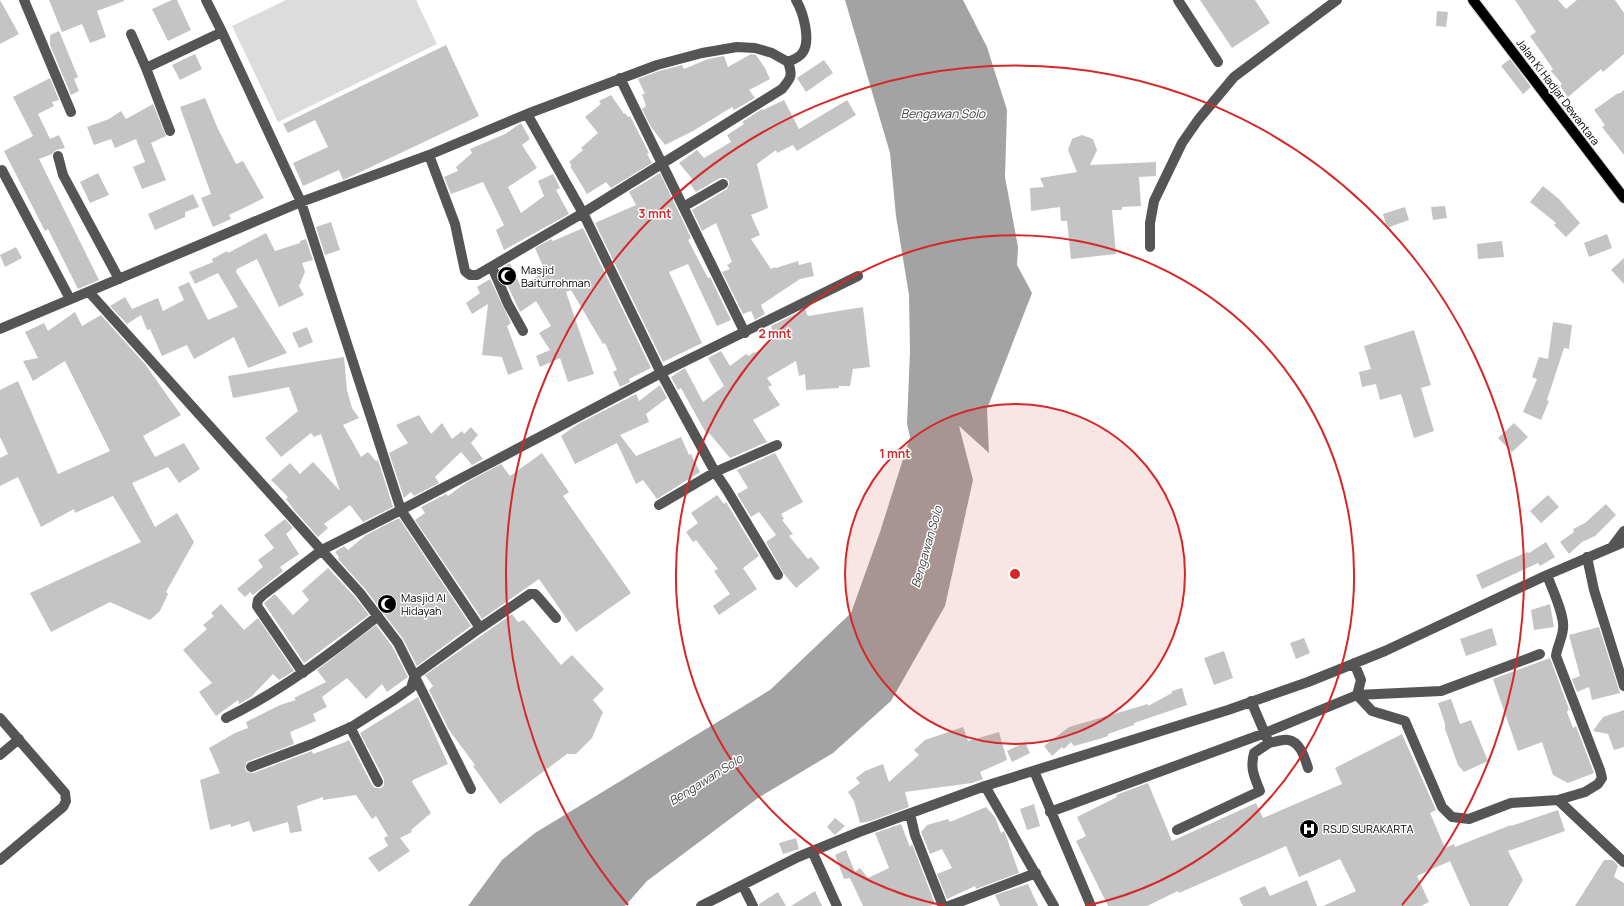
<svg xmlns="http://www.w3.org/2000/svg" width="1624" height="906" font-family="Manrope,sans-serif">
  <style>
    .green { fill: #dcdcdc }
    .water { fill: #a3a3a3 }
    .building { fill: #c4c4c4 }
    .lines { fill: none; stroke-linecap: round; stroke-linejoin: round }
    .major-casing { stroke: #dbdbdb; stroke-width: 12 }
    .minor { stroke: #555; stroke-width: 10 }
    .major { stroke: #000; stroke-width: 10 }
    .ring { fill: none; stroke: #d62828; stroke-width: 2 }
    .labels { text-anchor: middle; stroke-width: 3; stroke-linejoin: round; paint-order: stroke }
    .street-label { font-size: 11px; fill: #000; stroke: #fff }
    .poi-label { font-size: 11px; fill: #000; stroke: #fff; text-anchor: start }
    .water-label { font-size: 12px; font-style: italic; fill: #444; stroke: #fff }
    .centre { fill: #d62828; stroke: #fff; stroke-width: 2 }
    .ring-label { font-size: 12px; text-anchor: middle; font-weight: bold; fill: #d62828; stroke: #fff; stroke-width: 3; stroke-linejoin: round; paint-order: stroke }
  </style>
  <rect width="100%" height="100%" fill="#fff"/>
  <path class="green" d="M286,0H416L437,44L278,122L232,26Z"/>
  <path class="water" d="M845,0H963L987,47L1007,110L1005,177L1018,247L1017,265L1032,293L987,409L989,453L959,426L973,480L945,606L891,701L833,753L758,798L647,881L625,906H468L502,860L535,833L770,690L851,613L880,532L910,437L907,424L910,352L909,295L896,216L890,153Z"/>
  <path class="building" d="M0,0L19,34L0,44Z
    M49,0H124V1L97,11L106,37L90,43L82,24L62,32Z
    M172,0H177L191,30L168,41L152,9Z
    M1200,0H1255L1270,23L1232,48Z
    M1515,0H1558L1566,9L1577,0H1615L1624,13V54L1603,72L1601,69L1568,97L1560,86L1562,84L1551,71L1553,69L1530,36L1536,32Z
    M1437,11L1448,12L1446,27L1436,26Z
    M59,31L78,77L74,79L79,91L71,95L50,45V35Z
    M446,45L479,116L354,175L343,180L339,170L303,186L293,163L328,147L315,120L288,133L283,124Z
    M195,54L202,69L180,80L172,65Z
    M751,54L756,55L765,68L770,79L749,90L755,98L734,110L732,107L693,131L665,145L651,127L642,109L646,106L642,94H645L638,79L659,71L682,65L684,69L708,59L724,56L728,67Z
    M1510,59L1531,87L1523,94L1501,66Z
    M824,60L833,73L806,92L797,78Z
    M50,78L59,100L52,102L54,106L38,114L50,139L59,135L65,148L56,150L52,154L39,159L99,280L78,289L48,229L45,231L4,151L33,136L13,97Z
    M1624,90V155L1602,127L1605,125L1594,110L1618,93L1619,94Z
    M611,95L624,114L625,113L628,117L630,116L649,153L647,154L652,163L611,188L606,182L587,194L570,166L572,165L569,162L583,150L581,148L598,133L585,117L601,104L599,101Z
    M205,98L218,129L236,164L243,161L264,198L229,215L231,219L213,227L201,198L211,194L180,107Z
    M784,100L799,129L847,100L856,115L797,151L793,145L777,153L776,150L757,164L768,208L751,215L760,235L751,239L771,269L775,267L776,268L798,261L799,265L811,262L814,276L800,279L761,305L765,314L755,320L751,311L743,314L722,272L730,269L727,265L732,262L716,223L702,231L692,210L727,189L729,184V181L726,178H720L696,192L689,182L693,180L679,163L697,150L704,158L731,142L727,135L744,124L742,122L762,109L763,110Z
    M153,104L166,136L151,143L166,180L142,189L133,167L145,162L136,139L115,148L111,139L94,145L87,127L109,119L121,111L126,119Z
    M521,123L530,139L522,145L537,168L508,187L521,213L544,196L538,181L553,174L560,188L556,190L569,214L504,250L496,230L504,225L483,182L451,194L444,177L458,171L456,167L472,153L470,149L505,134Z
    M1082,135L1093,139L1097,150L1090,165L1156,162V176L1139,177L1141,206L1122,207V210H1112L1116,254L1071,259L1067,221H1061L1060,207L1031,211L1030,188L1044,187L1040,178L1077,172L1068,150L1072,139Z
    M98,173L109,195L90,203L80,182Z
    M660,173L691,238L688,240L708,278L710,277L731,320L717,326L688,264L669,272L702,343L663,362L595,223L636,205L629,192Z
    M1543,186L1559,199L1580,223L1566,237L1554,225L1556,223L1530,202Z
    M193,194L199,207L185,212V217L155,230L148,214Z
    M1445,206L1447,218L1433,220L1431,207Z
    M1405,207L1409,220L1387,228L1383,214Z
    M331,222L340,250L325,255L316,227Z
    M583,228L651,368L629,379L630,382L620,387L613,372L617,370L605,343L603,344L571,290L566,292L594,374L568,382L560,358L540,367L536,356L550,350L539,333L551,326L536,301L520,312L500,269L510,263L521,287L545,271L535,248L551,239L553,241Z
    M266,233L275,251L300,243V241L306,239L313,260L302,263L305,272L299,286L304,295L279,307L257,259L237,269L236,272L287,353L248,368L234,337L194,359L187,345L162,356L150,329L147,330L141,315L127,324L110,306L125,297L132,309L158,298L163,311L184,300L178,287L189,282L208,320L238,307L218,273L195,284L189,272L213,262L212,259L227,251L228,253Z
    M1607,234L1612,248L1589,257L1584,243Z
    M1502,241L1504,257L1478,259L1477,244Z
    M16,247L22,258L5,267L0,255Z
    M1624,258V284L1611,270Z
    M490,279L511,323L507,326L523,369L508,375L502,357L482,355L488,304L472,314L466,303L480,293L477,287Z
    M863,307L870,367L853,369L850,386H839V388L806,390L805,374L799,376L796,361L767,378L772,385L768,387L780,405L753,420L767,442L730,458L709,433L707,435L681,388L678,390L671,377L685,368L703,402L724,386L708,358L721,351L730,366L746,354L749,356L754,352L755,353L775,338L771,326L805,309L808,316Z
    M75,312L82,326L101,315L145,364L181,415L143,436L155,457L184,443L200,469L179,483L168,467L132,483L155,527L177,513L194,542L166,592L168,594L160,611L150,620L110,602L51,632L30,593L141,542L113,496L75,513L74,509L41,527L18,477L0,486V458L8,454L0,437V390L18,381L58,474L110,451L65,361L33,381L23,361L38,358L25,332L44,323L48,331Z
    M1553,322L1572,325L1569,349L1564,348L1547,400L1549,401L1541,420L1523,412L1537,379L1532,377L1539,357L1548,359Z
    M307,327L313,342L299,348L292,333Z
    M1414,330L1431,385L1421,388L1434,431L1414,438L1401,394L1380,400L1376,384L1362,387L1359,372L1371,369L1364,346Z
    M344,357L347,390L352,408L359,418L343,425L361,457L368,452L376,461L378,460L393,507L363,522L350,505L324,524L328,528L318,537L295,511L286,499L288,497L271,480L290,463L300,474L313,462L340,491L321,434L314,437L311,433L281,457L265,438L298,411L289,387L233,398L228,376Z
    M660,385L667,398L646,414L649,422L620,435L636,456L681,437L689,455L691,454L700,472L657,499L643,480L636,484L617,443L575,464L561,436L578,424L636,394L639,401Z
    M419,415L431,434L442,423L452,439L462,431L464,434L471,427L478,435L471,443L483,459L472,465L461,452L435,477L439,483L414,496L411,492L404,498L389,453L408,443L396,425Z
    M1514,423L1528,437L1512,452L1498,438Z
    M542,453L569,492L563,496L631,593L576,632L539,579L482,619L415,520L425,513L421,507L446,494L448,496L467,482L501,464L510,476Z
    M775,453L803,502L781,514L784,519L782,520L793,534L789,536L808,559L811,557L820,568L796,588L784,574L766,542L776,535L759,512L751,517L737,494L748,488L737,470Z
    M717,495L724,504L726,502L759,556L743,568L757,589L719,615L713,606L730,594L714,571L718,569L696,540L693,542L686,532L698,523L691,513Z
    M1548,495L1559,507L1541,523L1530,511Z
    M1606,504L1616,515L1595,536L1582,542L1569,554L1560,542L1574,532L1573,529L1585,523Z
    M399,518L471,626L417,666L403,639L365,589L338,559L339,557L335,552L344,546L348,550L366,535Z
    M285,519L293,528L286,534L299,554L280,567L283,571L253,595L250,592L245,597L237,589L263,567L258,560L274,548L264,535Z
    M1546,542L1555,557L1540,566L1538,563L1482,589L1476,575L1504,562L1528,552L1529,553Z
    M328,568L355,597L369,615L304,663L264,603L275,594L293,615L309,600L302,591Z
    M221,604L244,630L258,618L294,671L279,680L273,674L251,697L239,704L238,700L216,716L199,692L212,683L183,650L207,629L203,625L214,616L211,613Z
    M1550,604L1554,627L1534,630L1531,610Z
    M512,614L518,622L524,620L561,665L572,655L604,689L593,700L603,712L592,738L576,754H567L500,804L473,766L475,765L449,730L429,690L433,686L425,675Z
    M376,625L392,646L408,677L387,692L382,684L366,699L347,678L322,697L327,707L313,714L316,721L290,732L294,744L249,761L246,763L245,769L247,772L253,773L312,751L313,754L343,743L349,740L372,785L375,788H381L384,785V779L360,733L418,697L448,764L413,780L412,782L431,813L411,830L412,832L400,838L410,851L379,872L368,858L388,846L384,838L388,836L376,816L372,819L356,795L323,800V797L297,806L302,831L290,833L288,822L253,832L249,821L231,827L230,824L210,830L200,780L220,773L209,748L235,733L248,728L246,722L280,705L296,700L294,698L326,682L317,670Z
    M1599,627L1620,693L1592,700L1589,687L1577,692L1572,679L1580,676L1569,635Z
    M1492,628L1497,645L1466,656L1460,639Z
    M1304,638L1310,653L1296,659L1290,643Z
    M1224,651L1233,678L1214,685L1204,658Z
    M1550,658L1569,709L1567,712L1573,728L1576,726L1594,773L1568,783L1553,775L1542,742L1518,751L1493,679Z
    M1182,688L1187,705L1134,723V725L1108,734V736L1099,739L1074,746L1071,742L1064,749L1062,747L1052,756L1044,746L1069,727L1148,704V706L1172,693V691Z
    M1451,699L1460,724L1471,720L1488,761L1464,772L1458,765L1445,729V724L1438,703Z
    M1624,710V747L1614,750L1608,734L1593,731L1603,717Z
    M963,727L968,741L999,732L1007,760L980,772L983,779L972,783L905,792L909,807L871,821L860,823L854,801L848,792L860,783L856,778L865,771L883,764L889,782L919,755L914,750L925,740Z
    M1402,734L1436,810L1430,813L1445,848L1454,844L1455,847L1511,825V826L1558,810L1565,831L1508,851L1523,880L1508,906H1470L1450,861L1417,876L1429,902L1421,906H1323L1356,891L1340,859L1299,877L1286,846L1179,893L1178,891L1147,906H1108L1076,841L1086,836L1077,817L1117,797L1116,795L1148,783L1172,841L1256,803L1263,818L1342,784L1335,768Z
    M1025,742L1030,753L1012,762L1007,751Z
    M1034,804L1040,826L1027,830L1020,809Z
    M986,807L995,817L1001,833L1004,831L1005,833L1019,873L976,889L975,886L947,899L937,874L952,868L942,849L930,854L921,832L927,825L948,819L950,822Z
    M835,818L845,826L835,835L827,827Z
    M901,824L910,847L912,844L935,904L931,906H863L850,878L844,879L835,855L846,850L855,872L860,868L868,878L889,868L875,833Z
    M796,838L799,849L783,854L779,843Z
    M1604,860H1613L1618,866L1614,877L1624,883V906H1575Z
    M1307,880L1317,906H1243L1239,898L1265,886L1270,896Z
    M1028,884L1038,906H1000L995,895Z
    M815,891L822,906H791Z
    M778,892L786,906H759V904Z"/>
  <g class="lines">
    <g class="major-casing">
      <path id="major" d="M1473,0L1624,198"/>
    </g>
    <path class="minor" d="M24,0L71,112
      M206,0L222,32L301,202L401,510L480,628
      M1178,0L1218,62
      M131,34L146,68
      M788,62C793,60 800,57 803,52C811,39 803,12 796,0
      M620,78L745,333
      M527,114L583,213L661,373L715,472L727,490L778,575
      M170,131L146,68L222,32
      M58,156L63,175L119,279
      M2,170L70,299
      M683,207L723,184
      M1150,247V223L1154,201L1182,143L1198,120L1234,77L1337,0
      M492,267L508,304L523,331
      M89,292L360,593L398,643L471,789
      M0,329L301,202L429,155L527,114L657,65L702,53L737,47L755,48L772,53L788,62C793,76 791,78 782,89L583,213L477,275H470L465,271L455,224L429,155
      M659,505L715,472L777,445
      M1612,547L1624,531
      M1587,557L1594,590L1624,686
      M1354,663L1361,680L1357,695L1441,691L1540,654
      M303,673L257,606L258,600L263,595L322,550L401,510L661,373L858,276
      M0,718L65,793L66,801L63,807L0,860
      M226,718C281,691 330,654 378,616
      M350,727L378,782
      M1269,743C1275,742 1283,739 1288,740C1301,742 1305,759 1308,768
      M0,755L19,739
      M251,767L312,744L353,726L394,700L411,688L415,675L480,628L530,594H535L538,597L556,618
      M1034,771L1091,906
      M985,786L1054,906
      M1558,800L1624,862
      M1050,812L1265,733L1357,695L1372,711L1405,721L1442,807L1452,817L1469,819L1511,803L1558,800L1585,792L1598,784L1602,778L1600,770L1556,656C1557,647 1562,639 1563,629C1565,615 1552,589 1547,575
      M910,814L915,835L943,906
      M1177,830L1260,791C1254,776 1250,769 1254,753L1269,743L1251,701
      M812,851L837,906
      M743,886L753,906
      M701,906L798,857L859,832L985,786L1228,710L1308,682L1385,651L1547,575L1624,542
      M949,906L1036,873"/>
    <use href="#major" class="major"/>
  </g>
  <circle cx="1015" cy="574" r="170" fill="#d62828" fill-opacity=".12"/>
  <g class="ring">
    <circle cx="1015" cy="574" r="170"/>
    <path d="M945 906A339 339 0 1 1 1085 906"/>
    <path d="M628 905A509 509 0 1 1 1402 905"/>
  </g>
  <defs>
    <g id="mosque-disc" transform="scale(1)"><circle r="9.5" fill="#000" stroke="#fff"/><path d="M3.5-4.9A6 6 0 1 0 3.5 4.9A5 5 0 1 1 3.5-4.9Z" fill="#fff"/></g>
    <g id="hospital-disc" transform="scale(1)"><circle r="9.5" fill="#000" stroke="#fff"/><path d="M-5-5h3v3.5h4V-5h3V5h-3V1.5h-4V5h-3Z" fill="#fff"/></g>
  </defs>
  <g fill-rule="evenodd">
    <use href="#mosque-disc" x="507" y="276"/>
    <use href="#mosque-disc" x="387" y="604"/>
    <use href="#hospital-disc" x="1309" y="829"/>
  </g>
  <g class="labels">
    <g class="street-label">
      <text transform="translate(1558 92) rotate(53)" y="4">Jalan Ki Hadjar Dewantara</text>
    </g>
    <g class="poi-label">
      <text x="521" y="274">Masjid<tspan x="521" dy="13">Baiturrohman</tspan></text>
      <text x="401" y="602">Masjid Al<tspan x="401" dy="13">Hidayah</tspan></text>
      <text x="1323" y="833">RSJD SURAKARTA</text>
    </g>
    <g class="water-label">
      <text x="943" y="118">Bengawan Solo</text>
      <text transform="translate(927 547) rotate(-74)" y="4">Bengawan Solo</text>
      <text transform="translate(706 780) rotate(-32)" y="4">Bengawan Solo</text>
    </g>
  </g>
  <circle cx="1015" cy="574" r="6" class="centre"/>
  <g class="ring-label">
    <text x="655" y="218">3 mnt</text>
    <text x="775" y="338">2 mnt</text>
    <text x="895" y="458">1 mnt</text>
  </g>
</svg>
